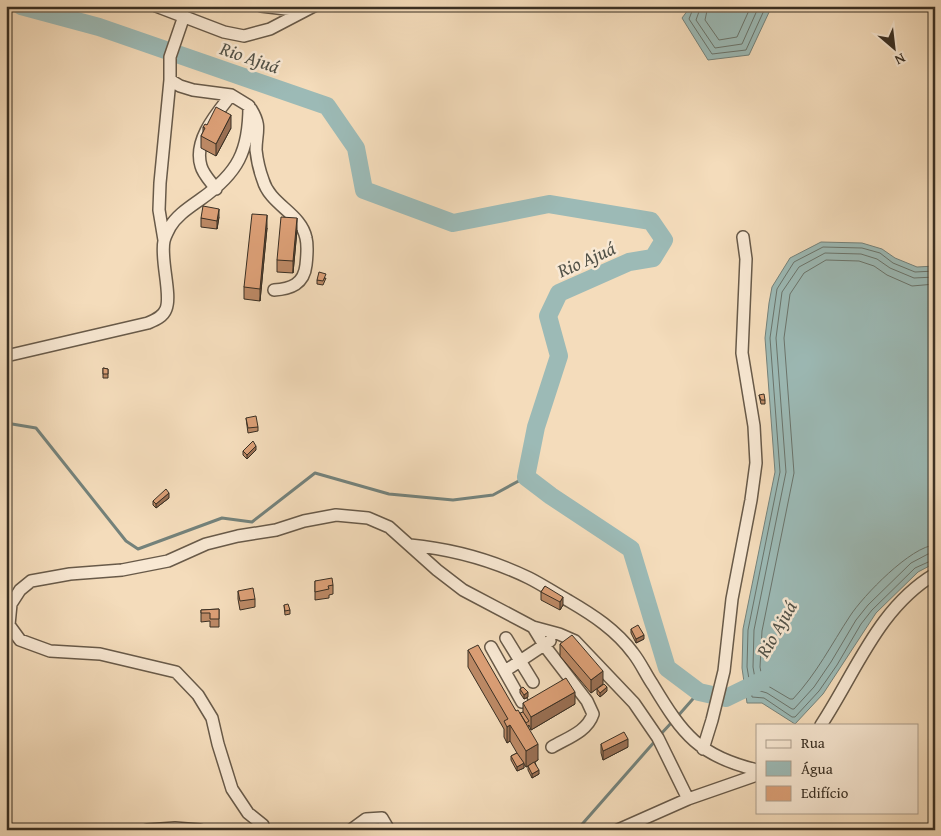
<svg xmlns="http://www.w3.org/2000/svg" width="941" height="836" font-family="'Gentium Book Plus',serif">
  <style>
    .water { fill: #9cbab6; stroke: #74827b }
    .lines { fill: none; stroke-linecap: round; stroke-linejoin: round }
    .shore { stroke: #6a746c; stroke-width: 1 }
    .stream { stroke: #74827b; stroke-width: 3 }
    .river { stroke: #9cbab6; stroke-width: 18 }
    .minor-casing { stroke: #685a49; stroke-width: 14 }
    .minor { stroke: #f8e8d3; stroke-width: 11 }
    .wall { fill: #bc8965; stroke: #392f23 }
    .shaded-wall { fill: #996f53; stroke: #392f23 }
    .building { fill: #db9f76; stroke: #392f23 }
    .labels { text-anchor: middle; stroke-width: 5; stroke-linejoin: round; paint-order: stroke }
    .water-label { font-size: 19px; font-style: italic; fill: #525248; stroke: #f8e8d3 }
  </style>
  <rect width="100%" height="100%" fill="#f4dcbb"/>
  <filter id="stains"><feTurbulence type="fractalNoise" baseFrequency=".004" numOctaves="4"/><feColorMatrix values="0 0 0 0 .2 0 0 0 0 .09 0 0 0 0 .02 0 0 0 .5 -.17"/></filter>
  <radialGradient id="worn" r=".72"><stop offset=".6" stop-color="#630" stop-opacity="0"/><stop offset="1" stop-color="#630" stop-opacity=".3"/></radialGradient>
  <path class="water" d="M691,6H768L771,8L749,55L708,60L682,18Z
    M821,242L862,243L882,249L895,258L917,267L935,266V563L918,572L876,613L823,694L795,724L762,703H747L742,668L743,629L775,472L765,338L769,303L772,287L790,258Z"/>
  <g class="lines">
    <path class="shore" d="M694,6L689,19L712,54L746,50L766,6
      M701,6L696,20L715,48L742,44L759,6
      M708,6L705,20L719,40L737,37L751,6
      M935,271L915,272L893,263L880,253L862,248L823,247L794,262L777,289L770,338L780,472L748,630L747,667L752,697L764,698L792,717H795L819,691L837,665L861,624L872,610L915,568L935,559
      M935,277L914,278L890,268L877,259L861,254L825,253L799,267L782,292L776,338L786,472L754,630L753,667L757,690L767,693L792,709H794L814,687L831,662L856,620L868,605L911,563L928,554L935,553
      M935,284L912,286L887,275L874,266L859,261L826,260L804,273L790,294L784,338L794,473L762,631L760,667L763,683L790,699H793C817,673 831,645 850,616C863,596 911,546 935,545"/>
    <path class="stream" d="M6,423L36,428L126,541L138,549L222,518L252,522L315,473L389,494L453,500L493,495L526,477
      M677,717L699,692
      M660,735L673,721
      M577,830L656,740"/>
    <path class="river" d="M21,6L99,27L327,106L356,148L364,190L453,223L549,204L651,221L664,240L653,258L629,262L559,293L548,316L559,356L536,427L526,477L551,496L631,549L667,668L699,692L726,698L765,679"/>
    <g class="minor-casing">
      <path id="minor" d="M156,6L224,32L244,36L270,29L314,6
        M261,6L302,11
        M251,109C262,127 256,132 256,150C257,159 260,172 263,180C270,205 301,213 306,238C308,246 307,256 306,265C304,284 291,289 274,290
        M216,189C211,182 203,174 201,166C193,140 217,113 231,95
        M164,240L159,210L160,183L170,80
        M6,356L148,323C155,320 163,317 166,309C172,295 160,259 164,241C165,236 168,231 170,227C177,215 190,207 201,199C238,173 249,151 249,106L231,95L193,90L180,86L170,80V57L184,16
        M410,545C451,549 492,560 529,578C543,585 556,594 569,601C593,615 616,630 633,653C641,663 646,675 653,685C683,735 699,756 757,770
        M533,627L544,645L587,701L593,714C587,732 567,738 552,747
        M506,638L533,682
        M491,647L522,702
        M505,671L550,641
        M821,725C856,672 878,608 935,574
        M703,749L712,720L724,671L732,599L751,500L756,463L754,426L742,353L746,259L743,237
        M147,830L175,828L200,830
        M264,830L263,825L248,813L232,789L218,744L212,718L198,695L176,672L100,654L50,651L20,640L9,625L11,604L20,590L31,581L70,574L122,570L168,561L206,544L238,536L276,530L304,521L336,515L368,518L389,527L437,570L463,590L533,627L559,634L575,641L634,703L658,738L688,799
        M351,830L366,819L382,818L389,830
        M618,830L688,799L757,775"/>
    </g>
    <use href="#minor" class="minor"/>
  </g>
  <path class="wall" d="M207,125L231,128L216,156L201,148V136L203,132V127Z
    M219,217L217,229L201,227V218Z
    M267,228L260,301L244,299V287Z
    M297,230L293,273L277,272V260Z
    M326,278L323,285L317,284V280Z
    M103,368L108,369V378H103Z
    M759,395L765,400V404H761Z
    M246,418L258,427V431L248,433Z
    M256,450L247,459L243,455V451Z
    M169,498L156,508L153,505V501Z
    M315,581L333,585V594L329,595V598L315,600Z
    M545,586L563,605L560,610L541,600V592Z
    M238,591L255,599V607L240,610L238,599Z
    M284,605L290,610V614L285,615Z
    M219,609V627H210V621L201,622V610Z
    M631,629L644,639L636,643L631,633Z
    M560,644L603,684L591,693L560,656Z
    M468,650L516,711L520,714L523,712V703L575,704L531,730L529,725L528,726L538,760L535,762L539,774L532,778L528,770V766L526,767L523,763L524,768L517,771L511,760V756L517,753L510,741L507,743L504,737V729L468,667Z
    M520,689L528,697L524,699L520,693Z
    M597,689L607,691L600,697L597,694Z
    M601,744L628,747L603,760L601,753Z"/>
  <path class="shaded-wall" d="M231,115V128L216,156V144Z
    M219,209V217L217,229V221Z
    M267,215V228L260,301V289Z
    M297,218V230L293,273V261Z
    M256,446V450L247,459V455Z
    M169,493V498L156,508V504Z
    M563,597V605L560,610V602Z
    M644,635V639L636,643V639Z
    M603,671V684L591,693V680Z
    M607,687V691L600,697V693Z
    M528,692V697L524,699V695Z
    M575,692V704L531,730V717Z
    M510,725V741L507,743V727Z
    M628,739V747L603,760V751Z
    M538,744V760L526,767V751Z
    M524,763V768L517,771V767Z
    M539,770V774L532,778V774Z"/>
  <path class="building" d="M216,107L231,115L216,144L201,136L205,128L203,127L205,124L207,125Z
    M203,206L219,209L217,221L201,218Z
    M252,214L267,215L260,289L244,287Z
    M281,217L297,218L293,261L277,260Z
    M319,272L326,274L323,281L317,280Z
    M103,368L108,369V374H103Z
    M764,394L765,400H761L759,395Z
    M256,416L258,427L248,428L246,418Z
    M253,441L256,446L247,455L243,451Z
    M166,489L169,493L156,504L153,501Z
    M332,578L333,585L328,586L329,589L315,592V581Z
    M545,586L563,597L560,602L541,592Z
    M253,588L255,599L240,601L238,591Z
    M288,604L290,610L285,611L284,605Z
    M219,609V619H210V613H201V610Z
    M638,625L644,635L636,639L631,629Z
    M572,635L603,671L591,680L560,644Z
    M478,645L516,711L518,710L538,744L526,751L510,725L507,727L504,721L508,719L468,650Z
    M566,678L575,692L531,717L523,703Z
    M604,684L607,687L600,693L597,689Z
    M523,687L528,692L524,695L520,689Z
    M523,712L529,721L526,723L520,713Z
    M624,732L628,739L603,751L601,744Z
    M517,753L524,763L517,767L511,756Z
    M534,762L539,770L532,774L528,766Z"/>
  <g class="labels">
    <g class="water-label">
      <text transform="translate(250 57) rotate(19)" y="7">Rio Ajuá</text>
      <text transform="translate(586 259) rotate(-24)" y="7">Rio Ajuá</text>
      <text transform="translate(776 629) rotate(-60)" y="7">Rio Ajuá</text>
    </g>
  </g>
  <rect width="941" height="836" fill="none" stroke="#f4dcbb" stroke-width="25"/>
  <rect x="8" y="8" width="926" height="821" fill="none" stroke="#392f23" stroke-width="2.5"/>
  <rect x="12" y="12" width="916" height="811" fill="none" stroke="#392f23"/>
  <rect x="756" y="724" width="162" height="90" fill="#f8e8d3" stroke="#ac9e8d"/>
  <rect x="766" y="740" width="25" height="8" fill="#f8e8d3" stroke="#ac9e8d"/>
  <text x="801" y="748" font-size="15" fill="#392f23">Rua</text>
  <rect x="766" y="761" width="25" height="15" fill="#9cbab6" stroke="#ac9e8d"/>
  <text x="801" y="774" font-size="15" fill="#392f23">Água</text>
  <rect x="766" y="786" width="25" height="15" fill="#db9f76" stroke="#ac9e8d"/>
  <text x="801" y="798" font-size="15" fill="#392f23">Edifício</text>
  <g transform="translate(894 48) rotate(152)" stroke="#f8e8d3" stroke-width="4" paint-order="stroke">
  <path d="M0-4L9 19L0 12L-9 19Z" fill="#392f23"/>
  <text y="-8" font-size="14" font-weight="bold" text-anchor="middle" fill="#392f23">N</text>
  </g>
  <rect width="100%" height="100%" filter="url(#stains)"/>
  <rect width="100%" height="100%" fill="url(#worn)"/>
</svg>
